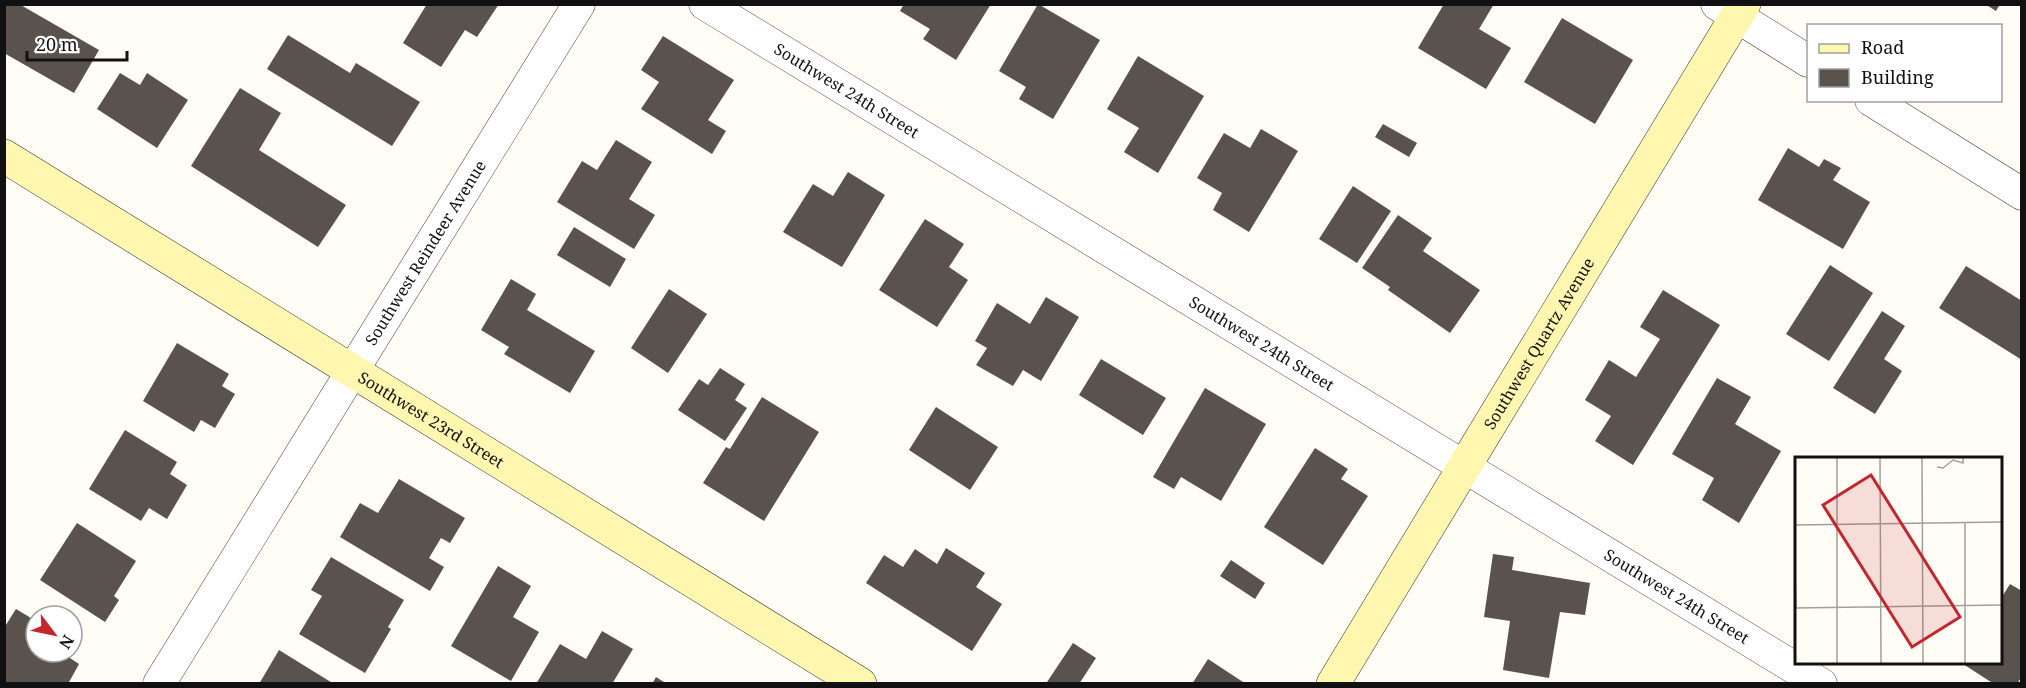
<svg xmlns="http://www.w3.org/2000/svg" width="2026" height="688" font-family="'Noto Serif',serif">
  <style>
    .building { fill: #5a524d }
    .lines { fill: none; stroke-linecap: round; stroke-linejoin: round }
    .street-casing { stroke: #444; stroke-width: 33 }
    .secondary-casing { stroke: #333; stroke-width: 34 }
    .street { stroke: #fff; stroke-width: 32 }
    .secondary { stroke: #fff6b0; stroke-width: 33 }
    .labels { text-anchor: middle; stroke-width: 6; stroke-linejoin: round; paint-order: stroke }
    .street-label { font-size: 16px; fill: #111; stroke: #fff }
    .inset-road { fill: none; stroke: #a09f9a; stroke-width: 1.5 }
    .view { fill: #c4262e; fill-opacity: 0.15; stroke: #c4262e; stroke-width: 3 }
    .inset-edge { fill: none; stroke: #111; stroke-width: 3 }
  </style>
  <rect width="100%" height="100%" fill="#fffdf5"/>
  <path class="building" d="M4,4H19L99,50L74,93L4,53Z
    M427,4H499L477,37L465,30L441,67L403,43Z
    M904,4H991L956,60L923,39L930,29L900,11Z
    M1038,4L1100,40L1053,119L1019,99L1026,87L999,71Z
    M1444,4H1494L1479,29L1511,48L1486,89L1418,48Z
    M1985,4H2000L1996,11Z
    M1562,18L1633,60L1595,124L1524,82Z
    M288,35L350,73L356,63L420,102L392,146L267,69Z
    M663,36L734,80L708,120L726,131L712,154L641,109L659,82L641,70Z
    M1138,56L1204,96L1158,173L1124,152L1139,128L1107,109Z
    M120,73L140,85L147,73L188,100L157,148L97,109Z
    M240,88L281,113L259,150L346,205L318,247L191,166Z
    M1383,124L1417,143L1409,157L1375,137Z
    M1261,129L1298,151L1249,232L1213,210L1222,193L1197,178L1224,133L1250,148Z
    M616,140L652,162L629,199L655,215L634,249L557,202L582,161L597,170Z
    M1788,148L1819,167L1824,159L1841,168L1833,180L1870,202L1843,249L1758,200Z
    M848,172L885,195L842,267L783,232L813,184L833,196Z
    M1353,186L1391,211L1357,263L1319,239Z
    M1398,215L1432,238L1423,251L1480,290L1450,333L1388,290L1390,287L1362,268Z
    M925,219L964,244L949,267L968,280L937,327L879,290Z
    M574,227L626,259L610,287L557,255Z
    M1830,265L1873,293L1829,361L1786,334Z
    M1966,266L2022,301V360L1939,308Z
    M511,279L536,294L527,310L595,351L570,393L504,354L509,347L481,330Z
    M669,289L707,314L668,373L631,348Z
    M1663,290L1720,325L1633,465L1595,441L1611,416L1585,400L1609,360L1636,377L1660,339L1640,327Z
    M1046,297L1079,317L1041,381L1023,370L1013,386L976,365L987,348L975,341L997,303L1030,324Z
    M1882,311L1905,326L1884,359L1902,371L1875,414L1833,388Z
    M177,343L229,374L222,386L235,394L215,428L201,420L194,432L143,401Z
    M1101,359L1166,398L1143,435L1079,395Z
    M720,368L745,384L735,400L747,408L725,441L678,410L699,379L708,385Z
    M1717,378L1751,397L1735,424L1781,451L1739,523L1702,500L1714,478L1672,454Z
    M1205,388L1266,424L1221,501L1181,477L1174,489L1153,477Z
    M762,397L819,432L764,521L703,483L726,447L730,449Z
    M936,407L998,447L970,490L909,450Z
    M125,430L177,462L170,474L187,485L167,519L149,508L141,521L89,489Z
    M1315,448L1348,469L1341,479L1368,496L1323,565L1264,527Z
    M399,479L465,518L450,543L441,538L429,558L444,567L430,591L340,537L360,503L378,513Z
    M77,523L136,561L114,596L119,600L105,622L40,580Z
    M946,548L985,573L976,587L1002,604L972,651L866,583L884,555L903,567L915,549L937,564Z
    M1493,554L1514,557L1512,570L1590,583L1585,615L1560,612L1549,678L1503,670L1510,621L1484,617Z
    M331,557L404,600L388,627L391,629L365,673L299,634L322,596L311,590Z
    M1231,560L1265,583L1255,599L1220,576Z
    M498,566L531,586L513,617L539,632L511,681L451,646Z
    M2010,584L2022,591V676L2017,684H1994L1960,662H2000V600Z
    M16,609L36,621V652H61L79,664L68,684H7L4,682V628Z
    M602,631L633,649L612,684H536L560,644L586,659Z
    M1073,643L1096,658L1079,684H1049L1047,682Z
    M279,650L334,684H259Z
    M1208,659L1243,682L1242,684H1192Z
    M656,677L667,684H652Z"/>
  <g class="lines">
    <g class="street-casing">
      <g id="street">
        <path id="s1" d="M705,4L1821,684"/>
        <path d="M1717,4L1808,61"/>
        <path d="M1871,100L2022,194"/>
        <path id="s2" d="M159,684L579,4"/>
      </g>
    </g>
    <g class="secondary-casing">
      <g id="secondary">
        <path id="s3" d="M4,156L860,684"/>
        <path id="s4" d="M1333,684L1744,4"/>
      </g>
    </g>
    <use href="#street" class="street"/>
    <use href="#secondary" class="secondary"/>
  </g>
  <g class="labels">
    <g class="street-label">
      <text dy="6" stroke="none"><textPath href="#s1" startOffset="166">Southwest 24th Street</textPath></text>
      <text dy="6" stroke="none"><textPath href="#s2" startOffset="507">Southwest Reindeer Avenue</textPath></text>
      <text dy="6" stroke="none"><textPath href="#s4" startOffset="398">Southwest Quartz Avenue</textPath></text>
      <text dy="6" stroke="none"><textPath href="#s1" startOffset="652">Southwest 24th Street</textPath></text>
      <text dy="6" stroke="none"><textPath href="#s3" startOffset="502">Southwest 23rd Street</textPath></text>
      <text dy="6" stroke="none"><textPath href="#s1" startOffset="1138">Southwest 24th Street</textPath></text>
    </g>
  </g>
  <g transform="translate(1795 457)">
    <rect width="207" height="207" fill="#fffdf5"/>
    <path class="inset-road" d="M42,0V207M85,0L86,207M127,0L128,207M142,10L148,11L158,3L168,6V0M170,66V207M0,68L207,65M0,111L1,151M0,151L207,148"/>
    <path class="view" d="M76,18L165,160L117,190L28,48Z"/>
    <rect width="207" height="207" class="inset-edge"/>
  </g>
  <rect width="2026" height="688" fill="none" stroke="#111111" stroke-width="12"/>
  <rect x="1807" y="24" width="195" height="78" fill="#ffffff" stroke="#a0a0a0" stroke-width="1.5"/>
  <rect x="1819" y="44" width="30" height="9" fill="#fff6b0" stroke="#a0a0a0" stroke-width="1.5"/>
  <text x="1861" y="54" font-size="18" fill="#111111">Road</text>
  <rect x="1819" y="69" width="30" height="18" fill="#5a524d" stroke="#a0a0a0" stroke-width="1.5"/>
  <text x="1861" y="84" font-size="18" fill="#111111">Building</text>
  <g transform="translate(54 634) rotate(122)"><circle r="28" fill="#ffffff" stroke="#a0a0a0" stroke-width="1.5"/>
  <path d="M0-4.5L10 22L0 15L-10 22Z" fill="#c4262e"/>
  <text y="-9" font-size="16" font-weight="bold" text-anchor="middle" fill="#111111">N</text>
  </g>
  <path d="M27 51v9h100v-9" fill="none" stroke="#111111" stroke-width="3"/>
  <text x="36" y="51" font-size="18" fill="#111111" stroke="#ffffff" stroke-width="4.5" paint-order="stroke">20 m</text>
</svg>
